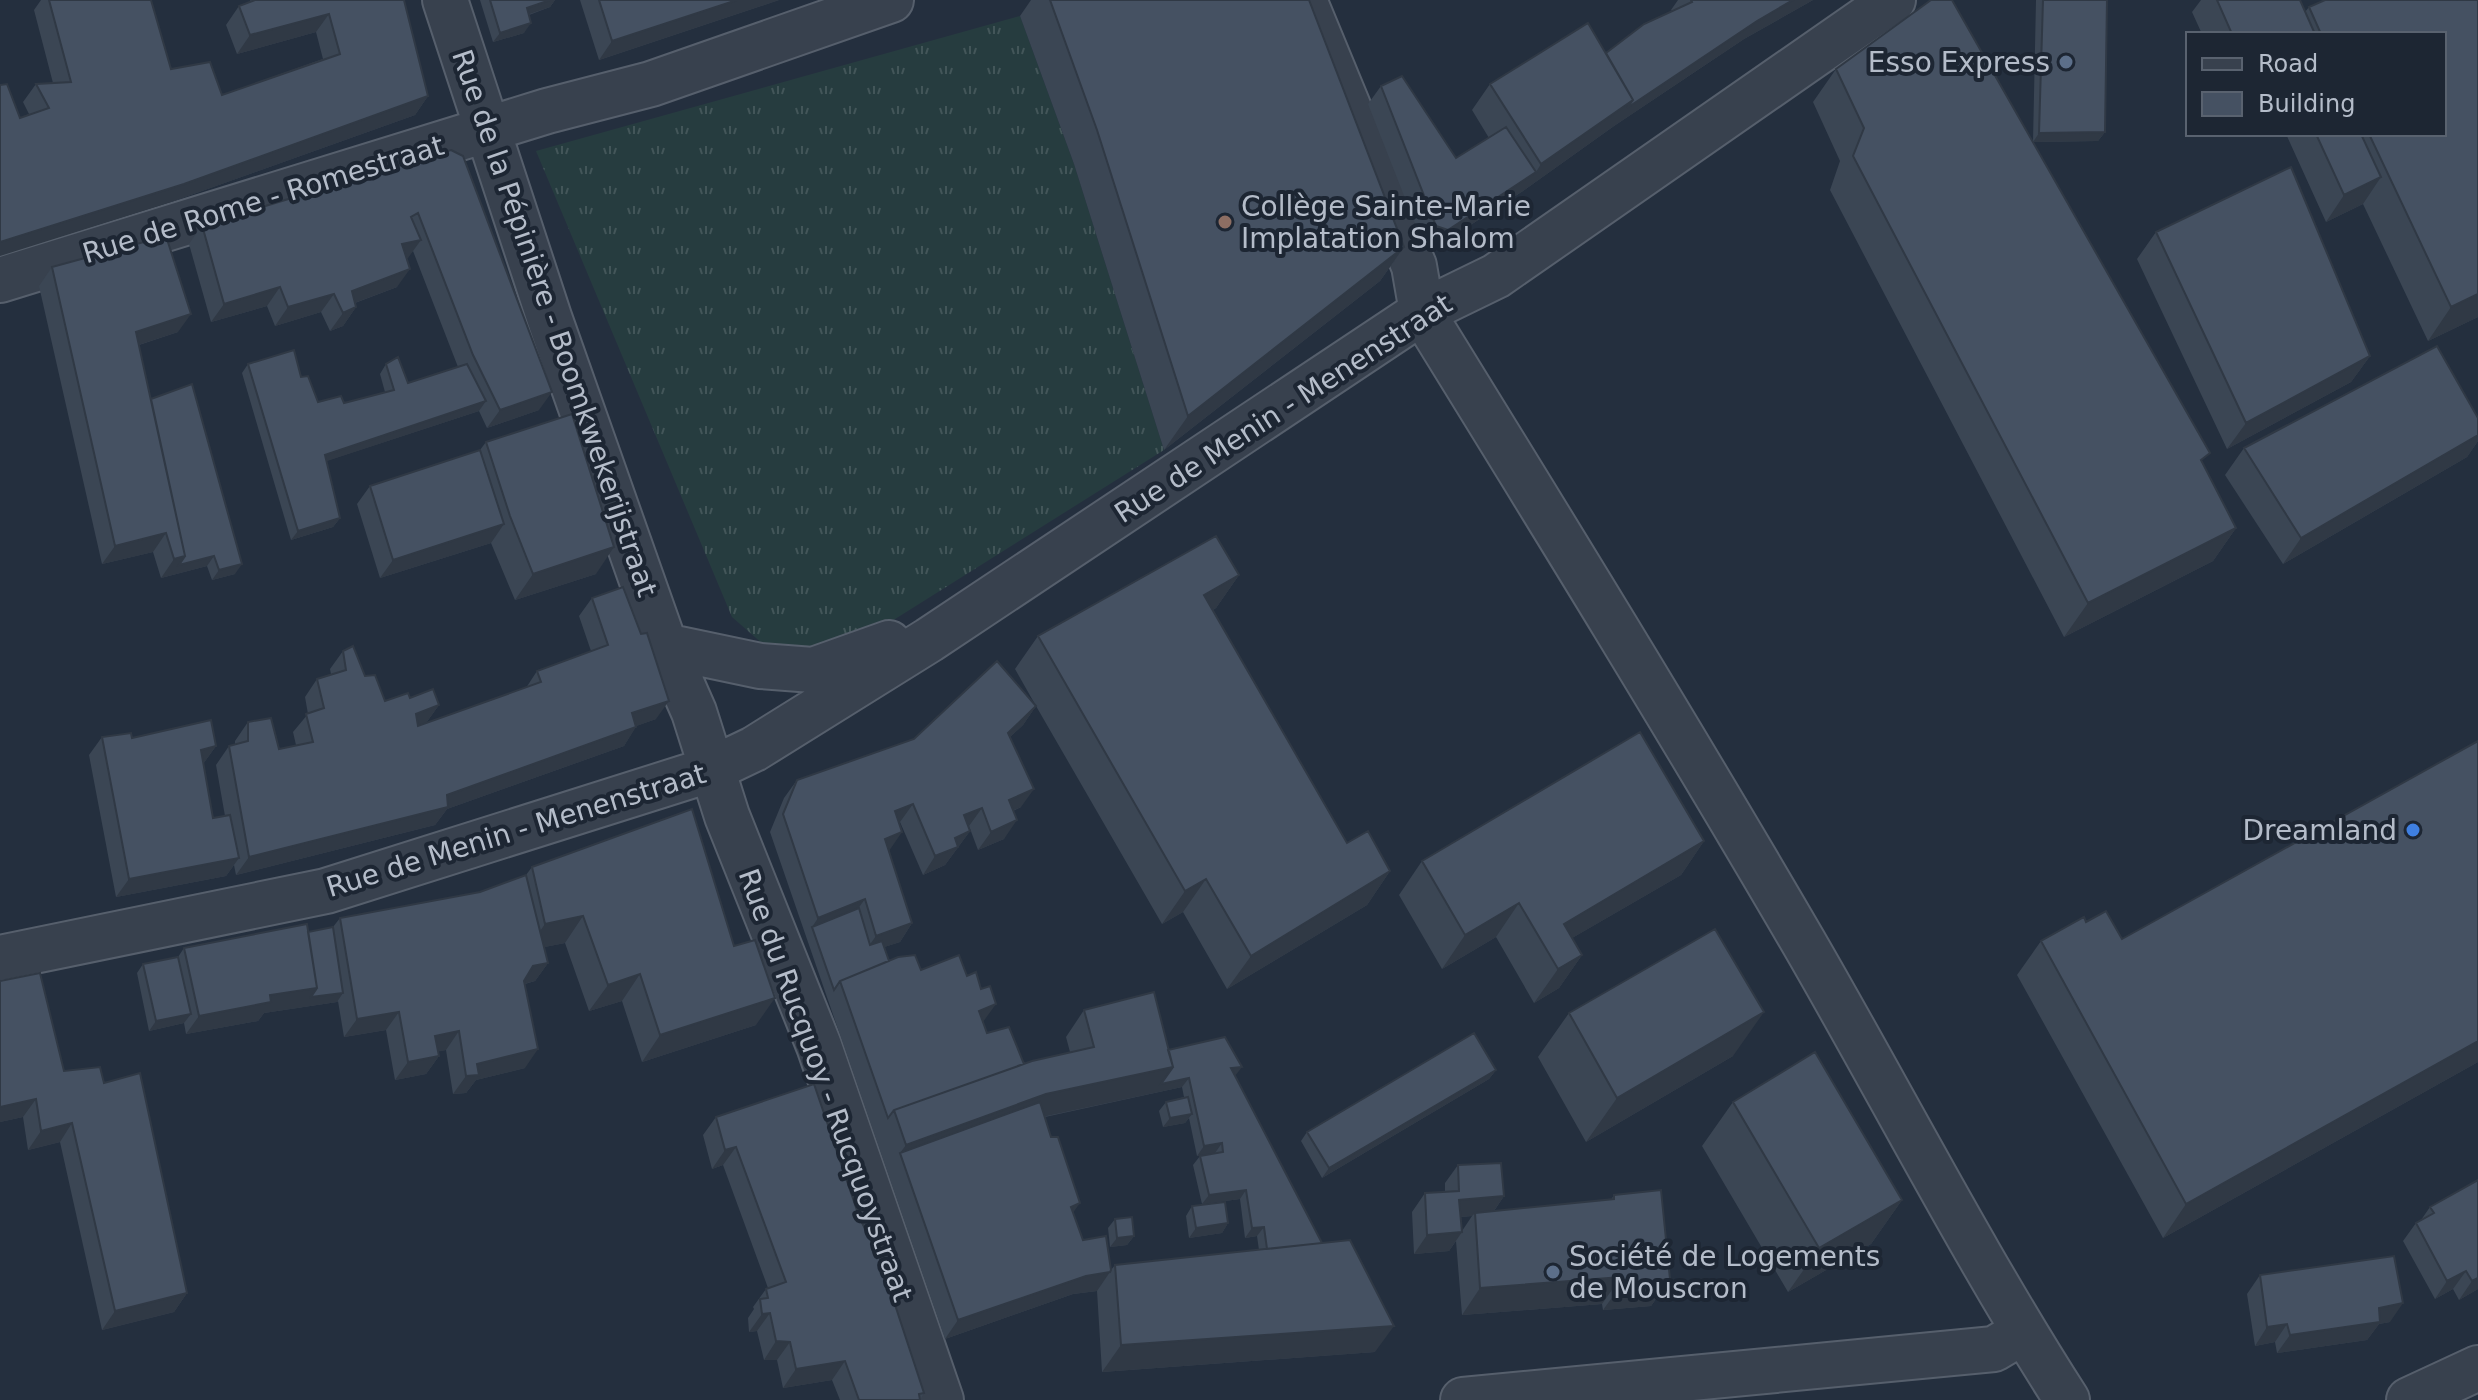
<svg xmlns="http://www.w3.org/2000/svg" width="2478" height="1400" font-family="'DejaVu Sans',sans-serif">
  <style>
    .grass { fill: url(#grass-tufts) }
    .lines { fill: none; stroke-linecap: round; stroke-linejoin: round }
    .minor-casing { stroke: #565f6c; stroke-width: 48 }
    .minor { stroke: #38414e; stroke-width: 44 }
    .wall { fill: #3b4654; fill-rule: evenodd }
    .shaded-wall { fill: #303945 }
    .building { fill: #455162; stroke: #303945; stroke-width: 2 }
    .service-dot { fill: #5c6f8a; stroke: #1d2633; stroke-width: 3 }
    .education-dot { fill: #8d6e63; stroke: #1d2633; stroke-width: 3 }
    .shop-dot { fill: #3f7fe0; stroke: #1d2633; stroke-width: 3 }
    .labels { text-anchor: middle; stroke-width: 8; stroke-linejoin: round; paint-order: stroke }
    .poi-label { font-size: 28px; fill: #b4bcc9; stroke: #1d2633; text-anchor: end }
    .street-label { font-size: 28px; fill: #b4bcc9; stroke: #1d2633 }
  </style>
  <defs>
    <pattern id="grass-tufts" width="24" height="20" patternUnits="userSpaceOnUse" patternTransform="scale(2)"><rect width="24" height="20" fill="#263c3f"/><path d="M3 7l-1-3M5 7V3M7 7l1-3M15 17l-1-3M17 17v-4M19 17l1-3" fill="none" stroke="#435659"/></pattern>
  </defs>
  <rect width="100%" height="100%" fill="#242f3e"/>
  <path class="grass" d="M1020,16L1074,164L1164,450L849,648L765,646L732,617L536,151Z"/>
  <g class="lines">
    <g class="minor-casing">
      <path id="minor" d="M445,0L549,317L665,646L694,712L727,816L819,1046L941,1400
        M1304,0L1414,266L1422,312C1551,521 1680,730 1804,943C1892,1095 1972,1252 2067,1400
        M0,280L547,111L651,84L891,0
        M665,646L760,666L813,670L889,643
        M0,958L326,891L712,769L754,749L929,640L1422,312L1496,276L1893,0
        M1463,1400L1994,1349L2024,1331
        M2409,1400L2478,1368"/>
    </g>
    <use href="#minor" class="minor"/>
  </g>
  <path class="wall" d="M41,0H151L171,69L222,95L323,59L316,32L237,54L226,25L239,6L251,2L250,0H404L428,96L415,115L171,202L20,118L29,114L23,102L36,84L53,83L34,10Z
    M480,0H555L550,7L529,15L524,33L493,42Z
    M580,0H779L599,60Z
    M1031,0H1309L1404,247L1380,281L1164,450L1074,164L1020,16Z
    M1678,0H1813L1744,39L1614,126L1523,191L1435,248L1423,244L1368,104L1381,86L1456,158L1489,138L1472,110L1490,84L1606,53L1672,11L1671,10Z
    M2036,0H2107L2105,132L2098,141L2033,142L2236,528L2213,561L2064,637L1830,190L1840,161L1813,102L1836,69L2033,141Z
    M2201,0H2300L2305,12L2309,7L2478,0V317L2428,341L2363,204L2326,222L2286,134H2444V34H2202L2192,12Z
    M451,150L539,410L487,428L479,411L326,461L340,518L333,527L291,540L242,373L248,364L301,377L318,402L344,403L385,392L380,374L386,364L408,383L458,367L413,251L406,258L397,287L355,303L356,307L343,326L330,331L321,312L275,326L267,306L211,322L189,244L202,225Z
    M2156,232L2370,356L2351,382L2227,449L2137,259Z
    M52,267L178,332L139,345L151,399L235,574L212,580L207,566L161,578L153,552L102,564L39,286Z
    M2478,418V441L2467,457L2283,564L2225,475L2244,448Z
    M486,442L596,574L515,600L491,543L380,578L357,504L370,486L480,450Z
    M1239,575L1216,608L1213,610L1347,843L1390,871L1367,905L1227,989L1183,912L1162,924L1036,706L1023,725L1010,737L1021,807L1013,811L1004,839L978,850L969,826L970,831L945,865L923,875L900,822L899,823L889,851L912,923L900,942L884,947L889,961L921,970L983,1022L987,1033L1024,1064L1070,1052L1066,1037L1084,1010L1168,1050L1235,1076L1375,1352L1102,1372L1097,1291L1073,1294L945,1339L770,832L784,798L797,780L1036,706L1015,669L1038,636ZM1182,1087L1184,1097L1166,1102L1159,1111L1163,1127L1185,1123L1189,1118L1197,1156L1215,1153L1200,1156L1193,1165L1202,1204L1240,1199L1245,1238L1257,1236L1259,1250L1115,1265L1111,1270L1083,1240L1073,1213L1045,1117Z
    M592,598L656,719L636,726L624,746L447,809L435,825L236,875L234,865L226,876L116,897L89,755L102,737L132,738L216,746L203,764L213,818L225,816L216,765L229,746L235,745V741L248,722L279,749L296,745L293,732L308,714L305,697L317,679L331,674L330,669L343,651L385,701L410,698L439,705L426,723L526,688L537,671L591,651L579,616Z
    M2478,741V1062L2163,1238L2017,975L2041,941L2086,922L2122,939Z
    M1704,841L1681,875L1572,938L1582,955L1559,988L1534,1003L1496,937L1442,969L1399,895L1422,861Z
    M532,867L756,1025L642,1062L622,1001L589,1011L565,943L544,947L548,963L535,981L525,984V1068L476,1080L466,1093L453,1094L446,1050L438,1051L439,1056L426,1074L395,1080L386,1030L344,1037L338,1001L337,1002L264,1013L258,1021L186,1034L184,1023L149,1031L137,973L143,964L178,957L184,948L308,932L333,927L340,918L480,892L526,875Z
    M0,981L64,1071L104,1083L187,1293L174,1312L102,1330L60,1142L28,1150L23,1117L0,1122Z
    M1569,1013L1733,1056L1586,1142L1538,1057Z
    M1496,1070L1489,1079L1322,1178L1301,1141L1307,1132Z
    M1733,1102L1902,1200L1871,1244L1788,1292L1702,1146Z
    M716,1117L860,1219L924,1393L920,1400H840L832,1380L783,1388L777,1360H764L757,1331L749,1332L748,1318L754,1309L753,1307L766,1289L768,1288L723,1165L712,1169L703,1135Z
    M1458,1165L1504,1196L1494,1211L1611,1200L1614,1195L1670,1279L1651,1306L1603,1310L1602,1304L1462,1315L1456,1241L1449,1251L1414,1254L1412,1212L1425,1193L1445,1192V1183ZM1472,1216L1462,1231L1461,1217Z
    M2478,1180V1289L2459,1300L2453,1289L2435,1299L2403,1241L2416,1223L2421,1220L2430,1207Z
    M1192,1206L1228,1223L1222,1233L1189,1238L1186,1216Z
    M1115,1219L1134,1236L1127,1245L1110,1247L1108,1228Z
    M2260,1275L2390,1322L2379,1324L2367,1340L2277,1353L2275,1342L2255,1346L2247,1294Z"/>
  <path class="shaded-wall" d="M550,0H555L550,7L521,17L527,8Z
    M737,0H779L599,60L612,41Z
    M1793,0H1813L1744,39L1614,126L1627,108L1757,21Z
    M329,14L316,32L237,54L250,35Z
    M531,23L524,33L493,42L500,33Z
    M428,96L415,115L171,202L0,256V242Z
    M1633,100L1614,126L1523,191L1435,248L1423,244L1436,226L1536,172L1541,164Z
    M2105,132L2098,141L2033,142L2039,133Z
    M2381,177L2363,204L2326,222L2344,195Z
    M421,240L408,258L389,263L402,244Z
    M1404,247L1380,281L1164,450L1188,416Z
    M410,269L397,287L341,308L352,291Z
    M280,287L267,306L211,322L224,304Z
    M334,294L321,312L275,326L288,307Z
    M2478,294V317L2428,341L2451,307Z
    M356,307L343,326L330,331L343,313Z
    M191,314L178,332L123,350L136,332Z
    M2370,356L2351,382L2227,449L2246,423Z
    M552,392L539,410L487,428L500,410Z
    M486,401L479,411L318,464L325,455Z
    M2478,435V441L2467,457L2283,564L2301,538Z
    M340,518L333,527L291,540L298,531Z
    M504,524L491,543L380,578L393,560Z
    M2236,528L2213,561L2064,637L2088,603Z
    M166,533L153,552L102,564L115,546Z
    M614,547L596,574L515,600L533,574Z
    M185,556H214L207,566L161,578L174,559Z
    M242,564L235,574L212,580L219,570Z
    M1239,575L1216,608L1181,628L1204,595Z
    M669,701L656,719L620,732L632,713Z
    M439,705L426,723L403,733L416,714Z
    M1036,706L1023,725L995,751L1008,733Z
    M636,727L624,746L447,809L435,825L236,875L249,857L447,795Z
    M216,746L203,764L201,750Z
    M1034,789L1021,807L996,818L1009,800Z
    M913,804L900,822L883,830L895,811Z
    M982,808L969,826L964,815Z
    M1017,820L1004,839L978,850L991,832Z
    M970,831L945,865L923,875L935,856L955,838Z
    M902,832L889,851L885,839Z
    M1704,841L1681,875L1548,952L1564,924Z
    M239,858L226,876L116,897L129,879Z
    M1390,871L1367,905L1227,989L1251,956Z
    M1206,879L1183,912L1162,924L1185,891Z
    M865,899L852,917L812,927L818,918Z
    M1519,903L1496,937L1442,969L1465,935Z
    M583,916L565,943L526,951L545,924Z
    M912,923L900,942L863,954L876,936Z
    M1582,955L1559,988L1534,1003L1558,969Z
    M548,963L535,981L520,985L533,966Z
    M640,974L622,1001L589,1011L608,985Z
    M317,988L343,993L337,1002L264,1013L258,1021L186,1034L199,1016L270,995Z
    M775,998L756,1025L642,1062L660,1035Z
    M996,1004L983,1022L979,1011Z
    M399,1012L386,1030L344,1037L357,1019Z
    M1764,1012L1733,1056L1586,1142L1617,1098Z
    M191,1014L184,1023L149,1031L156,1021Z
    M459,1031L446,1050L422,1055L435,1036Z
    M2478,1041V1062L2163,1238L2186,1204Z
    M538,1049L525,1068L476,1080L466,1093L453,1094L466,1076L477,1064Z
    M439,1056L426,1074L395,1080L408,1062Z
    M1173,1067L1189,1078L1182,1087L1028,1120L900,1153L906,1145L1046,1094Z
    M1242,1067L1235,1076L1231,1068Z
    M1496,1070L1489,1079L1322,1178L1329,1168Z
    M36,1099L23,1117L0,1122V1107Z
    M1192,1114L1185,1123L1163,1127L1170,1118Z
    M72,1123L60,1142L28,1150L41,1131Z
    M1222,1143L1215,1153L1197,1156L1204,1146Z
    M736,1147L723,1165L712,1169L725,1150Z
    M1246,1190L1240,1199L1202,1204L1209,1195Z
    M1504,1196L1491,1215L1475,1213L1472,1216L1447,1218L1459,1200Z
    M1902,1200L1871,1244L1788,1292L1819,1248Z
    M1080,1203L1067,1221L1071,1207Z
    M1228,1223L1222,1233L1189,1238L1196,1228Z
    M1264,1227L1257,1236L1245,1238L1252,1228Z
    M1462,1232L1449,1251L1414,1254L1427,1235Z
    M1134,1236L1127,1245L1110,1247L1117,1238Z
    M2466,1271L2453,1289L2435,1299L2447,1281Z
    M1110,1272L1097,1291L1073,1294L945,1339L958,1320L1086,1276Z
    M1621,1277L1602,1304L1462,1315L1480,1288Z
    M2478,1278V1289L2459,1300L2472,1281Z
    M1670,1279L1651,1306L1603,1310L1622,1284Z
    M187,1293L174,1312L102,1330L115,1311Z
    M2403,1303L2390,1322L2379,1324L2367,1340L2277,1353L2290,1335L2379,1308Z
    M770,1313L757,1331L749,1332L762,1314Z
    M2287,1324L2275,1342L2255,1346L2267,1327Z
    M1394,1326L1375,1352L1102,1372L1121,1345Z
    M776,1341L790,1342L777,1360H764Z
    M845,1361L832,1380L783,1388L796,1369Z"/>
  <path class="building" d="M49,0H151L171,69L210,62L222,95L340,54L329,14L250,35L239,6L255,0H404L428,96L184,184L0,242V85L7,84L20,118L49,108L36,84L71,82Z
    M490,0H550L527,8L531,23L500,33Z
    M599,0H737L612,41Z
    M1050,0H1309L1404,247L1188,416L1097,130Z
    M1691,0H1793L1757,21L1627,108L1633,100L1606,53L1644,24L1692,2Z
    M1931,0H1952L2210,453L2201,460L2236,528L2088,603L1853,156L1864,128L1836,69Z
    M2043,0H2107L2105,132L2039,133Z
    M2217,0H2300L2315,34H2232Z
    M2325,0H2478V294L2451,307L2369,134H2444V34H2321L2309,7Z
    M1588,23L1633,100L1541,164L1490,84Z
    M1402,76L1456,158L1506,127L1536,172L1448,230L1436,226L1381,86Z
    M2316,134H2361L2381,177L2344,195Z
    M451,150L463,156L552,392L500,410L473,355L418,213L411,217L421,240L402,244L410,269L352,291L356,307L343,313L334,294L288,307L280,287L224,304L202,225Z
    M2291,167L2370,356L2246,423L2156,232Z
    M166,236L191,314L136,332L185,556L174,559L166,533L115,546L52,267Z
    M2437,346L2478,418V435L2301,538L2244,448Z
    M294,350L301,377L308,376L318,402L341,396L344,403L394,390L386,364L398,357L408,383L467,364L486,401L325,455L340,518L298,531L248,364Z
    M192,384L242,564L219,570L214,556L179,565L185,556L151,399Z
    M572,414L614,547L533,574L510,516L486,442Z
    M480,450L504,524L393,560L370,486Z
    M1216,536L1239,575L1204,595L1347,843L1368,831L1390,871L1251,956L1206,879L1185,891L1038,636Z
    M623,587L641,634L647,633L669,701L632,713L636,727L447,795L448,807L249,857L229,746L248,741V722L271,718L279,749L313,742L306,714L324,708L317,679L346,670L343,651L353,646L365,676L375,675L385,701L408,693L410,698L433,689L439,705L416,714L418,726L541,682L537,671L608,645L592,598Z
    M997,661L1036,706L1008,733L1034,789L1009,800L1017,820L991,832L982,808L964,815L970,831L955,838L958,847L935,856L913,804L895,811L902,832L885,839L912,923L876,936L865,899L818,918L783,814L797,780L914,739Z
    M211,720L216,746L201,750L213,818L230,815L239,858L129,879L102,737L131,733L132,738Z
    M1640,732L1704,841L1564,924L1582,955L1558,969L1519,903L1465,935L1422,861Z
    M2478,741V1041L2186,1204L2041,941L2084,917L2086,922L2106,911L2122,939Z
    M692,809L734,946L755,940L775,998L660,1035L640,974L608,985L583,916L545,924L532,867Z
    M526,875L548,963L533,966L524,981L538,1049L477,1064L479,1075L466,1076L459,1031L435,1036L439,1056L408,1062L399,1012L357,1019L340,918L480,892Z
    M859,908L870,945L882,941L889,961L840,981L834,990L812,927Z
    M307,924L317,988L270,995L271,1002L199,1016L184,948Z
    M333,927L343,993L311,997L317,988L308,932Z
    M1715,929L1764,1012L1617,1098L1569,1013Z
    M915,955L921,970L959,955L967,976L976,972L981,989L990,986L996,1004L979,1011L987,1033L1009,1027L1024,1064L894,1110L888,1118L840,981L898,957Z
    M178,957L191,1014L156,1021L143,964Z
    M40,973L64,1071L100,1067L104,1083L140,1073L187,1293L115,1311L72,1123L41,1131L36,1099L0,1107V981Z
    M1154,992L1173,1067L1046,1094L906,1145L894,1110L1032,1061L1094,1047L1084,1010Z
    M1474,1033L1496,1070L1329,1168L1307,1132Z
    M1225,1037L1242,1067L1231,1068L1322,1243L1267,1249L1264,1227L1252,1228L1246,1190L1209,1195L1200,1156L1223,1152L1222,1143L1204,1146L1189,1078L1161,1084L1173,1067L1168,1050Z
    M1815,1052L1902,1200L1819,1248L1733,1102Z
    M814,1084L860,1219L878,1253L924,1393L919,1394L920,1400H859L845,1361L796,1369L790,1342L776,1341L770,1313L762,1314L760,1299L768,1298L766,1289L786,1282L736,1147L725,1150L716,1117Z
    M1188,1097L1192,1114L1170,1118L1166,1102Z
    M1040,1102L1051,1137H1058L1080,1203L1071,1207L1083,1240L1106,1236L1111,1270L1110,1272L1086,1276L958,1320L900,1153Z
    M1501,1163L1504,1196L1459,1200L1462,1232L1427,1235L1425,1193L1459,1191L1458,1165Z
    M2478,1180V1278L2472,1281L2466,1271L2447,1281L2416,1223L2434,1213L2430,1207Z
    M1661,1190L1670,1279L1622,1284L1621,1277L1480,1288L1475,1213L1614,1199V1195Z
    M1225,1202L1228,1223L1196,1228L1192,1206Z
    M1132,1217L1134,1236L1117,1238L1115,1219Z
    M1350,1240L1394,1326L1121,1345L1115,1265Z
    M2394,1256L2403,1303L2379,1308L2380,1322L2290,1335L2287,1324L2267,1327L2260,1275Z"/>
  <g class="service-dot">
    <circle cx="2066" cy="62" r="8"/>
    <circle cx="1553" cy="1272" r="8"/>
  </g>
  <circle class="education-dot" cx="1225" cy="222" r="8"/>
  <circle class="shop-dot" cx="2413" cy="830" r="8"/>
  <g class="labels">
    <g class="poi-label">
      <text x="2050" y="72">Esso Express</text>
      <text x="1241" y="216" text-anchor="start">Collège Sainte-Marie<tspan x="1241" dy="32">Implatation Shalom</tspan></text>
      <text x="2397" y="840">Dreamland</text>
      <text x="1569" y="1266" text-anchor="start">Société de Logements<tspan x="1569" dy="32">de Mouscron</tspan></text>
    </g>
    <g class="street-label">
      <text transform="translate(263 199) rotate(-17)" y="10">Rue de Rome - Romestraat</text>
      <text transform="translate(555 323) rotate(71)" y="10">Rue de la Pépinière - Boomkwekerijstraat</text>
      <text transform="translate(1283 408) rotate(-33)" y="10">Rue de Menin - Menenstraat</text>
      <text transform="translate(516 830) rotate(-17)" y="10">Rue de Menin - Menenstraat</text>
      <text transform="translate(826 1085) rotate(70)" y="10">Rue du Rucquoy - Rucquoystraat</text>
    </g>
  </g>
  <rect x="2186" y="32" width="260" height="104" fill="#1d2633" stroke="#59626f" stroke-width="2"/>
  <rect x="2202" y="58" width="40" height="12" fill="#38414e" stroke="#59626f" stroke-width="2"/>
  <text x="2258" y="72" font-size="24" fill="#b4bcc9">Road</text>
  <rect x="2202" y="92" width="40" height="24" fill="#455162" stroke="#59626f" stroke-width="2"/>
  <text x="2258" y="112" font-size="24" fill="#b4bcc9">Building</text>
</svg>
